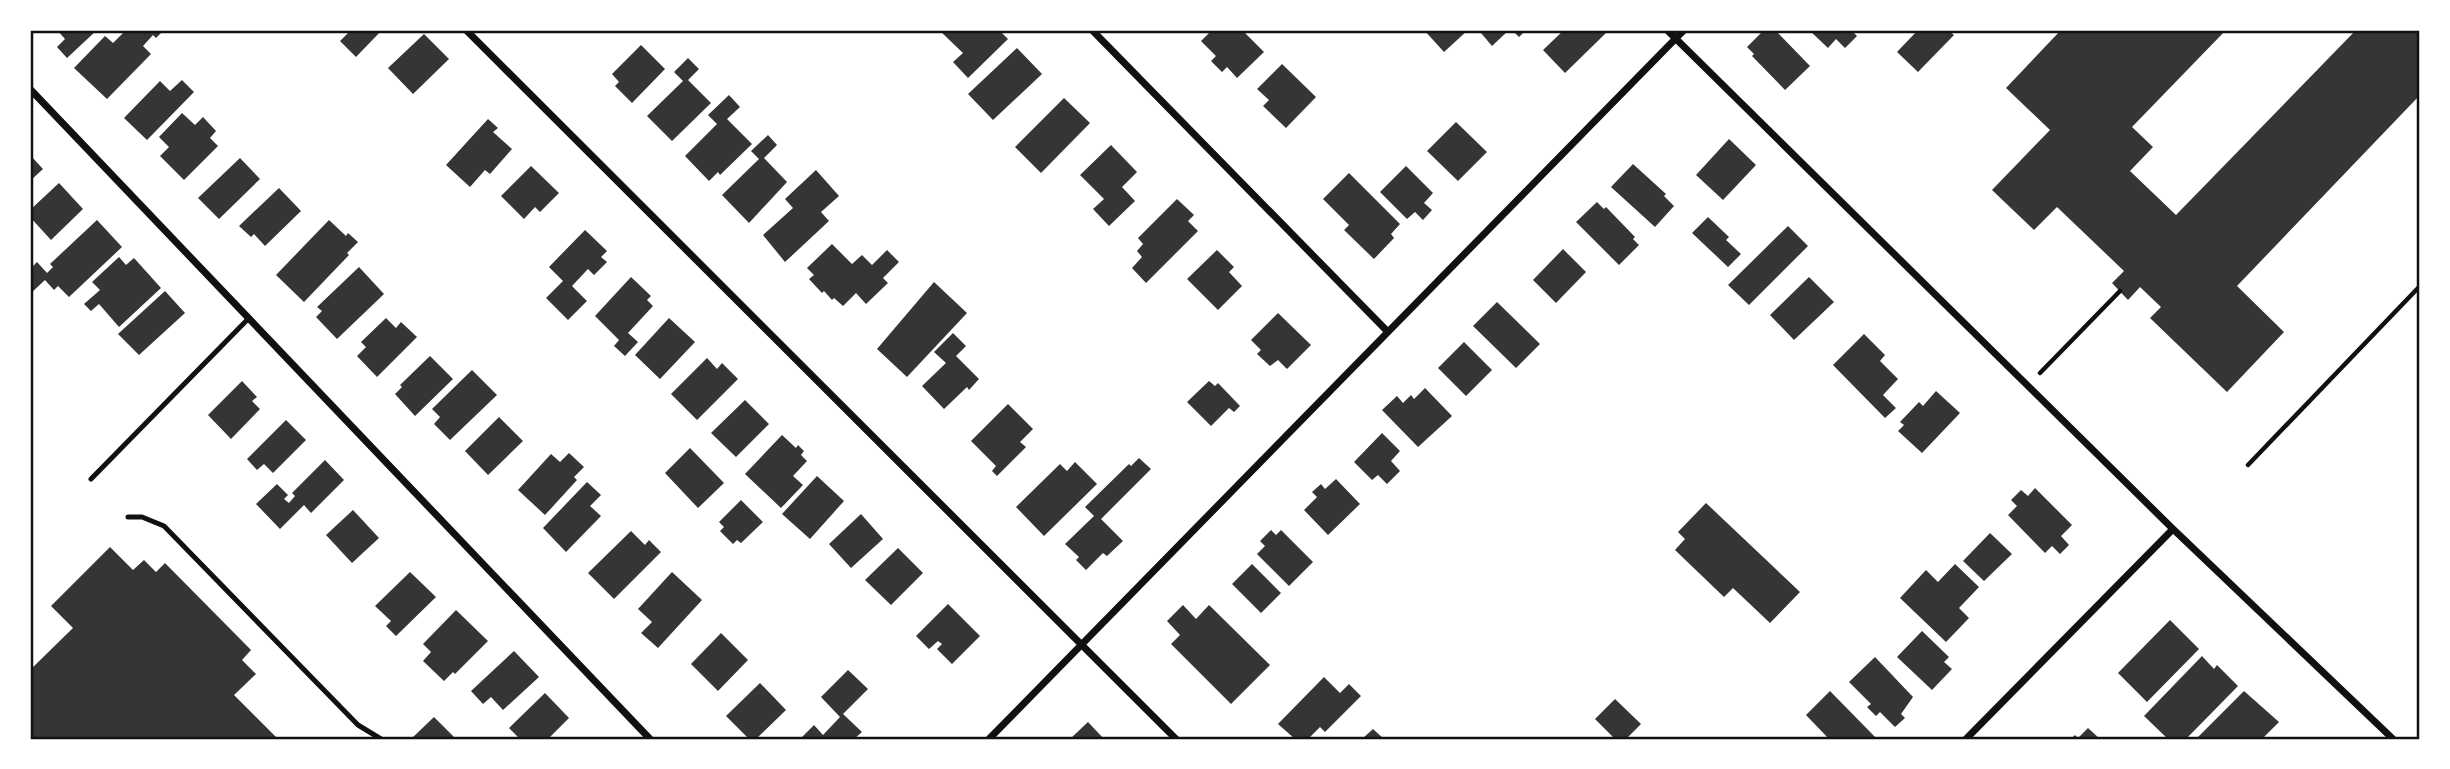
<svg xmlns="http://www.w3.org/2000/svg" width="2450" height="769" font-family="Jost,sans-serif">
  <style>
    .building { fill: #353535 }
    .lines { fill: none; stroke-linecap: round; stroke-linejoin: round }
    .path { stroke: #111; stroke-width: 4.5 }
    .service { stroke: #111; stroke-width: 5 }
    .minor { stroke: #111; stroke-width: 7 }
    .neatline { fill: none; stroke: #111; stroke-width: 2.5 }
  </style>
  <rect width="100%" height="100%" fill="#fff"/>
  <path class="building" d="M57,30H97L67,58L57,47L65,39Z
    M126,30L138,32L164,30L156,38L153,35L143,46L151,54L107,99L74,68L105,36L113,43Z
    M351,30H382L356,57L340,41Z
    M939,30H999L1008,39L968,78L953,62L963,53Z
    M1212,30H1242L1264,52L1237,78L1227,67L1222,72L1211,61L1216,56L1201,41Z
    M1424,30H1468L1444,52Z
    M1484,30H1509L1492,46L1481,33Z
    M1512,30H1526L1519,37Z
    M1564,30H1605L1607,32L1565,73L1543,50Z
    M1764,30H1775L1810,66L1785,90L1752,56L1754,54L1747,47Z
    M1809,30H1851L1857,36L1845,48L1836,39L1828,48Z
    M1918,30H1948L1954,35L1918,72L1897,52Z
    M2061,30H2226L2132,127L2153,147L2130,171L2176,215L2356,30H2420V95L2237,286L2284,332L2227,392L2150,318L2161,307L2140,287L2128,300L2112,283L2124,271L2057,207L2034,230L1992,190L2050,130L2006,88Z
    M424,34L449,59L413,94L388,68Z
    M641,45L665,69L632,103L615,86L619,82L612,74Z
    M1017,48L1042,74L993,120L968,94Z
    M688,58L699,69L688,80L711,103L672,141L647,116L683,81L674,72Z
    M1282,64L1316,97L1286,128L1263,106L1269,100L1257,89Z
    M182,80L194,92L147,140L124,118L160,81L170,91Z
    M729,95L740,107L727,119L752,144L720,175L718,172L709,181L685,156L717,124L708,115Z
    M1064,98L1090,123L1041,173L1015,147Z
    M182,113L195,125L203,117L216,131L210,138L218,146L184,180L160,156L169,147L159,137Z
    M488,119L498,128L493,132L512,149L490,174L485,170L470,187L446,165Z
    M1456,122L1487,152L1458,181L1427,151Z
    M768,135L777,145L764,158L787,182L749,223L722,195L759,159L751,151Z
    M1729,139L1756,165L1723,200L1696,175Z
    M1111,145L1137,172L1122,187L1135,201L1109,226L1093,209L1104,199L1080,175Z
    M30,155L43,169L30,181Z
    M240,158L260,179L219,219L198,198Z
    M1633,164L1666,194L1664,196L1674,206L1655,227L1611,187Z
    M531,166L559,193L540,212L535,207L524,219L501,196Z
    M1406,166L1433,193L1424,203L1432,210L1423,220L1415,212L1407,219L1380,192Z
    M816,170L839,196L821,212L829,221L785,262L763,235L793,208L785,199Z
    M1349,173L1400,224L1391,234L1394,238L1374,259L1344,230L1349,225L1323,199Z
    M59,183L83,209L51,240L30,217V210Z
    M279,188L301,211L265,246L254,234L251,237L239,226Z
    M1177,199L1194,215L1188,221L1198,231L1146,283L1132,268L1142,257L1137,251L1143,244L1138,238Z
    M1597,202L1604,209L1606,207L1635,237L1633,239L1639,245L1619,265L1576,222Z
    M1708,217L1729,237L1726,240L1741,254L1728,267L1692,233Z
    M97,220L122,247L69,297L58,286L54,290L45,280L30,294V269L37,262L47,273L53,267L50,264Z
    M329,220L346,236L348,233L358,242L347,253L349,255L304,302L276,275Z
    M1788,226L1808,246L1749,305L1728,285Z
    M585,230L607,251L601,257L607,262L594,275L588,269L572,286L587,301L568,320L546,298L563,281L549,267Z
    M832,244L852,264L862,255L872,265L887,250L899,262L883,278L888,283L866,304L856,293L843,306L834,298L832,300L824,291L822,293L809,279L814,275L807,268Z
    M1563,249L1586,272L1556,303L1533,280Z
    M1217,250L1234,267L1229,272L1242,286L1218,310L1187,279Z
    M119,257L126,265L134,258L161,288L119,327L99,304L91,311L84,304L100,290L92,282Z
    M359,267L384,294L337,339L316,317L322,311L317,307Z
    M631,277L651,296L647,300L653,306L628,333L638,342L625,356L614,346L619,340L595,316Z
    M1809,277L1834,302L1794,340L1770,315Z
    M934,282L967,313L907,377L877,349Z
    M165,291L185,313L139,355L118,334Z
    M1497,302L1540,344L1516,368L1473,326Z
    M1278,313L1311,345L1287,369L1278,360L1270,366L1257,354L1261,350L1251,340Z
    M386,318L396,328L401,322L417,337L377,377L357,356L366,347L361,342Z
    M669,318L695,342L660,379L635,355Z
    M953,333L966,346L956,356L979,379L969,390L967,387L944,409L922,386L946,363L934,352Z
    M1864,334L1885,355L1880,361L1898,379L1883,395L1896,408L1885,418L1833,365Z
    M1464,342L1492,370L1466,396L1438,368Z
    M430,356L453,379L415,416L395,394L402,387L400,385Z
    M707,358L717,369L722,363L738,379L697,420L671,394Z
    M472,370L497,395L450,440L434,424L440,417L432,409Z
    M242,381L257,397L252,401L260,409L231,439L208,415Z
    M1209,381L1215,386L1218,383L1240,406L1234,412L1229,408L1211,426L1187,402Z
    M1425,388L1452,416L1418,447L1382,410L1397,396L1403,403L1411,395L1414,399Z
    M1936,391L1960,413L1922,453L1898,431L1904,425L1900,422L1919,402L1923,406Z
    M745,400L769,424L736,457L711,433Z
    M1008,404L1033,429L1020,442L1026,447L997,476L992,471L996,466L971,441Z
    M499,417L523,441L488,475L465,451Z
    M286,420L306,440L273,473L264,464L257,470L247,459Z
    M1382,433L1400,451L1391,461L1400,471L1387,484L1378,475L1372,480L1354,462Z
    M782,435L796,448L798,445L804,451L801,455L807,461L793,476L803,485L781,508L745,474Z
    M690,448L724,483L698,508L665,473Z
    M569,453L584,467L574,477L577,480L545,515L518,490L551,454L560,462Z
    M1139,458L1151,469L1101,519L1123,541L1107,556L1103,553L1086,570L1076,560L1079,557L1065,544L1094,516L1085,507L1129,464L1131,466Z
    M325,460L344,480L311,513L304,505L280,529L256,504L277,484L288,495L284,499L289,503L295,496L292,493Z
    M1075,462L1097,484L1044,536L1016,507L1060,464L1067,471Z
    M817,476L844,501L810,539L782,514Z
    M1336,479L1360,504L1328,535L1304,510L1317,497L1312,492L1321,484L1325,489Z
    M587,482L601,495L590,506L601,516L566,552L543,528Z
    M2035,488L2072,525L2061,536L2069,545L2060,554L2052,546L2045,553L2008,515L2017,506L2011,500L2021,490L2028,496Z
    M741,500L763,522L741,543L737,540L733,544L720,531L724,527L719,522Z
    M1706,503L1800,592L1770,623L1733,588L1724,597L1675,550L1685,539L1678,532Z
    M353,510L379,538L352,563L326,535Z
    M861,514L883,539L851,568L829,544Z
    M1271,530L1276,535L1281,530L1313,562L1289,586L1257,554L1265,546L1260,541Z
    M631,531L645,545L649,540L661,552L614,599L588,573Z
    M1990,533L2012,554L1984,581L1963,561Z
    M110,547L133,570L144,560L156,572L165,563L251,650L242,660L256,674L234,695L278,739H30V670L73,628L51,606Z
    M898,548L923,573L891,605L865,580Z
    M1252,564L1281,593L1261,613L1232,584Z
    M1955,564L1979,587L1959,608L1969,618L1946,642L1900,598L1926,570L1938,582Z
    M410,572L436,597L396,636L386,626L391,621L375,606Z
    M672,572L702,600L658,648L641,633L652,622L638,609Z
    M948,604L980,636L952,664L937,649L942,644L938,641L929,649L916,636Z
    M1183,605L1196,619L1209,605L1270,665L1231,704L1171,644L1180,635L1167,621Z
    M456,610L488,641L455,674L453,672L444,681L423,661L431,652L423,644Z
    M2170,620L2199,649L2147,702L2118,673Z
    M1922,631L1949,657L1944,662L1952,669L1932,690L1897,657Z
    M721,633L748,660L718,691L691,664Z
    M514,651L539,677L503,710L491,697L483,704L471,691Z
    M2202,656L2214,669L2217,665L2238,686L2186,739H2168L2144,716Z
    M1875,657L1913,697L1901,714L1905,718L1895,727L1880,712L1876,716L1867,707L1871,704L1849,682Z
    M848,670L868,689L843,714L862,732L854,739H800L814,725L823,735L840,717L821,697Z
    M1324,677L1340,693L1349,684L1361,696L1325,732L1320,727L1308,739H1295L1278,724Z
    M760,683L786,710L756,739H749L726,716Z
    M1830,691L1877,739H1829L1806,715Z
    M2244,691L2279,722L2262,739H2196Z
    M545,693L569,718L548,739H520L509,728Z
    M1615,699L1641,724L1626,739H1615L1595,719Z
    M434,717L456,739H414L412,738Z
    M1088,722L1104,739H1070Z
    M2088,728L2100,739H2071L2075,735L2078,738Z
    M1373,729L1384,739H1362Z"/>
  <g class="lines">
    <path class="path" d="M2040,373L2120,291
      M2248,465L2420,286"/>
    <path class="service" d="M91,479L249,318
      M128,517H142L164,526L358,725L381,739"/>
    <path class="minor" d="M466,30L1176,739
      M1092,30L1388,332
      M1667,30L2173,529L2393,739
      M30,89L650,739
      M989,739L1684,30
      M1966,739L2173,529"/>
  </g>
  <rect width="2450" height="769" fill="none" stroke="#ffffff" stroke-width="63"/>
  <rect x="32" y="32" width="2386" height="706" class="neatline"/>
</svg>
